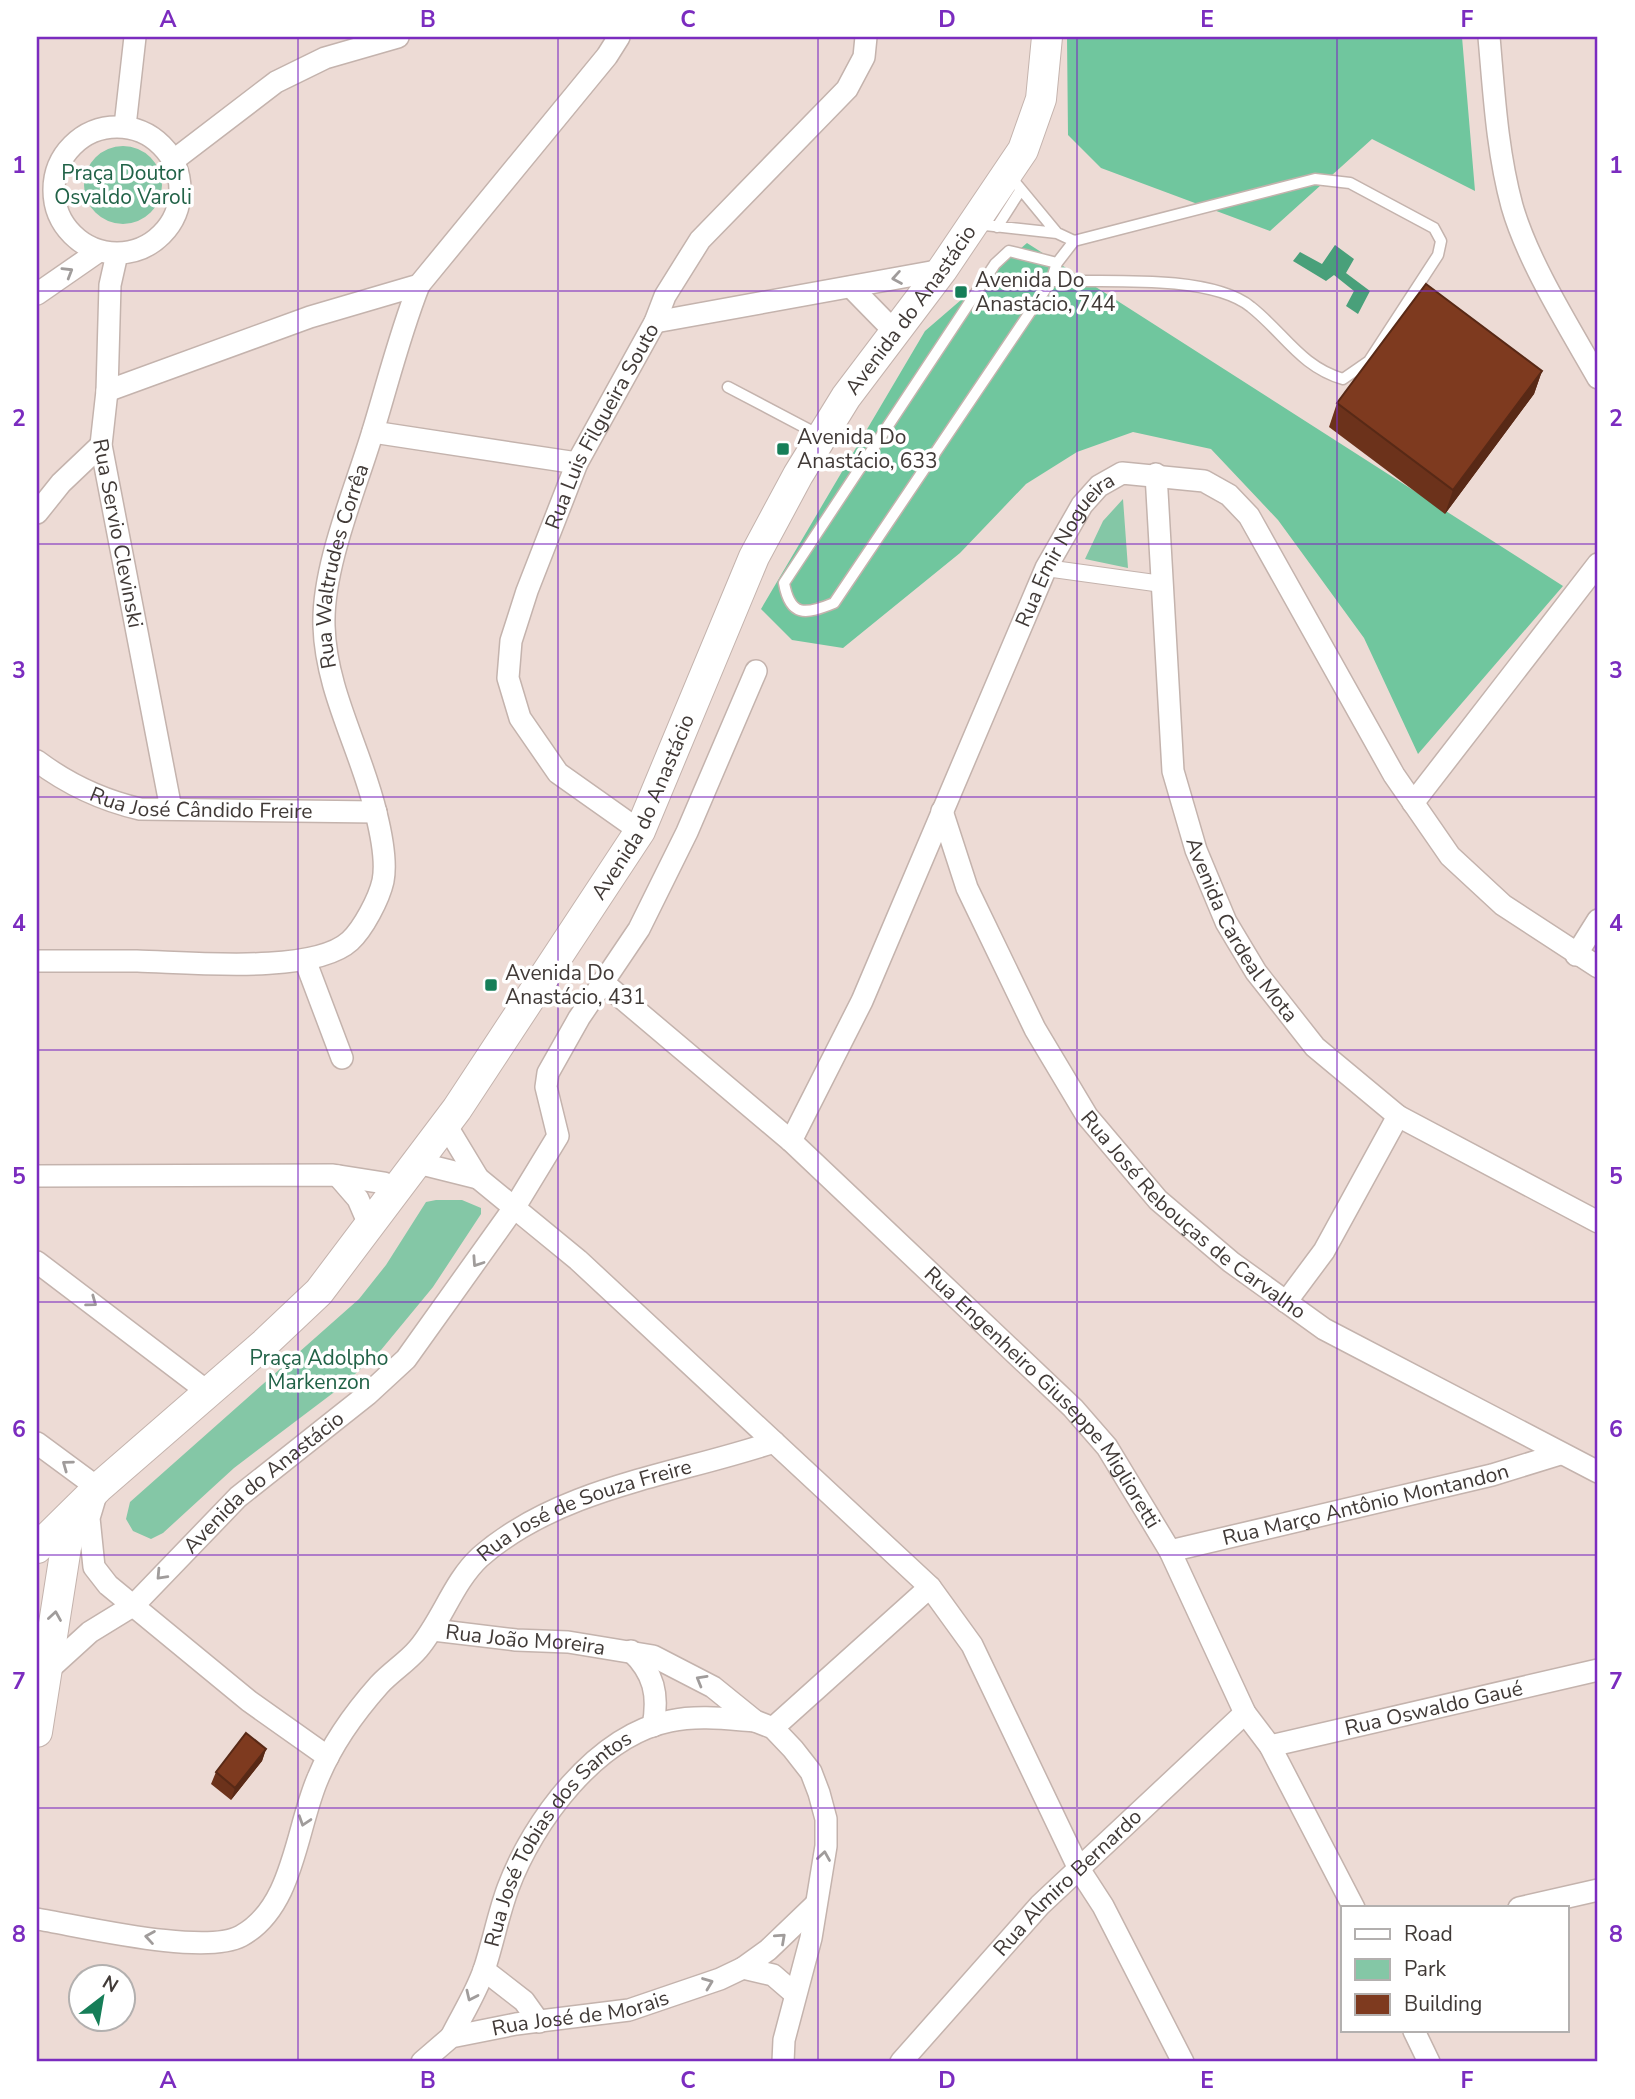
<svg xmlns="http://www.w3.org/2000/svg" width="1635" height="2099" font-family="'Nunito Sans',sans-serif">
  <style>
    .green { fill: #84c7a6 }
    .forest { fill: #70c69e }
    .water { fill: #49a07a }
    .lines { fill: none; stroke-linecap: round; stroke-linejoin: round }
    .service-casing { stroke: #c4b3ad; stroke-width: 13 }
    .pedestrian-casing { stroke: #c4b3ad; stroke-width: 18 }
    .minor-casing { stroke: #c4b3ad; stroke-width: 24 }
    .secondary-casing { stroke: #c4b3ad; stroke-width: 32 }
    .service { stroke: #fff; stroke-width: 10 }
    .pedestrian { stroke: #fff; stroke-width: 16 }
    .minor { stroke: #fff; stroke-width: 21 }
    .secondary { stroke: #fff; stroke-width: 30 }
    .wall { fill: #6c321b }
    .shaded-wall { fill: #582916 }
    .building { fill: #7e3a1f; stroke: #582916; stroke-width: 2 }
    .oneway { stroke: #a09c9b }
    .grid { fill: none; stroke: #7b2cbf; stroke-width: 2; stroke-opacity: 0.55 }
    .poi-dot { fill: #167e58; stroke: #fff; stroke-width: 2.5 }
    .labels { text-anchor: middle; stroke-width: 7; stroke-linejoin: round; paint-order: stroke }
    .park-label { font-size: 21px; fill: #216247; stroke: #fff }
    .poi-label { font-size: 21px; fill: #413a37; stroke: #fff; text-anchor: start }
    .street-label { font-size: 21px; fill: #413a37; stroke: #fff }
    .neatline { fill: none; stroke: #7b2cbf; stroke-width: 2.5 }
    .grid-label { font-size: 23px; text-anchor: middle; font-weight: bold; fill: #7b2cbf }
  </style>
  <rect width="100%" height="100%" fill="#eddbd5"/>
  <path class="green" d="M84 185a39 39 0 1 1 78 0a39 39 0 1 1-78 0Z
    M1123,499L1128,568L1085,559L1103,521Z
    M436,1200H462L481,1208V1214L433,1287L381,1350L341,1387L234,1468L163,1533L151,1539L133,1531L126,1519L130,1502L359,1299L386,1265L426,1202Z"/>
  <path class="forest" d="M1067,37H1462L1475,191L1372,139L1270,231L1101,168L1068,135Z
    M1027,243L1563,586L1418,754L1364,638L1278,520L1211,449L1133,432L1077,452L1026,484L960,553L843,648L792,640L761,609L925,331Z"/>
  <path class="water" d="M1335,245L1354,259L1346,273L1370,291L1358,314L1346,306L1354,291L1334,275L1326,281L1293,261L1300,252L1322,264Z"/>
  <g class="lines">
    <g class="service-casing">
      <path id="service" d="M1009,175L1057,233L1074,241L1315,179L1350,183L1434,228L1441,241L1438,255L1369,361L1343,379C1301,367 1284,333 1251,307C1211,274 1102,282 1051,281
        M976,224L1057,233
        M997,227L1020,191
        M1009,251L1057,263L1051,281L834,603C805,615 790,617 784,583L995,264Z
        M1057,263L1074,241
        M728,387L821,436"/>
    </g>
    <g class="pedestrian-casing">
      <path id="pedestrian" d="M1046,568L1162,584"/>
    </g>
    <g class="minor-casing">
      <g id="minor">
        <path d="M1489,37C1494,93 1497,151 1512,206C1528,262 1569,327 1598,378"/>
        <path d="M125,126L135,37"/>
        <circle cx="117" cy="190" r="63"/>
        <path d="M174,160L276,82L325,58L398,37"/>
        <path id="s1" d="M117,254L110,285L107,391L101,445L171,809"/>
        <path d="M851,287L895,332"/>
        <path d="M37,294L99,251"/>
        <path d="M655,322L942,270"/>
        <path d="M107,391L310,317L419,285L607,56L619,37"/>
        <path d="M373,432L577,463"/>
        <path id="s2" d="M1156,474L1173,771L1196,850L1226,922L1256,972L1315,1047L1398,1116L1598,1222"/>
        <path d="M37,513L61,483L101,445"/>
        <path id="s3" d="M37,761C69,785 101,800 140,809L376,812"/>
        <path d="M1413,803L1598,564"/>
        <path id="s4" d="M942,811L967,888L1035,1029L1087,1116L1158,1200L1231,1262L1324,1329L1598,1472"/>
        <path id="s5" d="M640,831L558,773L520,718L508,678L511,641L527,591L577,463L655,322L665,296L700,240L847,89L864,57L866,37"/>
        <path d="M1576,955L1598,920"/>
        <path d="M305,960L342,1058"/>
        <path id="s6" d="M37,961C70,961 104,961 137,961C187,962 313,975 350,941C363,929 379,899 383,881C387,861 381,833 376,813C361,749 326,692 324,626C322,567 356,488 373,431C388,382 400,333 419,285"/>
        <path id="s7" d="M605,984L791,1141L1073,1408L1107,1447L1170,1551L1245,1713L1270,1746L1354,1908"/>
        <path d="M446,1125L478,1178L578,1260L930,1587L972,1645L1079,1869L1103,1906L1183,2062"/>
        <path id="s8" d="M791,1141L862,1001L1046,568L1082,505L1099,486L1122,473L1204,481L1229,495L1249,516L1394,775L1450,856L1503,905L1598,967"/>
        <path d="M418,1163L478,1178"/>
        <path d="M37,1176L333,1175L384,1183L397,1191"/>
        <path d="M338,1176L358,1199L370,1227"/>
        <path d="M37,1262L208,1392"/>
        <path d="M1286,1302L1324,1251L1398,1116"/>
        <path d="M37,1443L98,1488L89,1518L94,1567L108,1585L249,1701L328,1757"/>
        <path id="s9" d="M1170,1551L1492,1475L1560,1454"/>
        <path id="s10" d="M433,1630L516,1640L568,1642L653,1656L713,1687L755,1721L773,1728L793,1749L811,1772L819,1793L826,1819V1846L811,1938L784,2040L783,2062"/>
        <path d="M631,1651C654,1673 659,1695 653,1726"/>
        <path id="s11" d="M46,1672L90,1632L134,1605L238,1497L368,1394L406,1359L516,1205L558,1136L546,1087L548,1073L579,1018L639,929L687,832L756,671"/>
        <path d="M773,1728L930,1587"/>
        <path id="s12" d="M1270,1746L1598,1670"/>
        <path d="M1519,1908L1598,1890"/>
        <path id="s13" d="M37,1919C81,1926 204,1956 241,1936C294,1907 296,1828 318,1778C332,1744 355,1712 379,1685C391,1672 407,1662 418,1649C442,1621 453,1582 480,1557C560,1487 676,1475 774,1442"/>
        <path d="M743,1968L773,1975L795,1994"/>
        <path d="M484,1970L524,2001L539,2022"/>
        <path d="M1414,2031L1429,2062"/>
        <path id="s14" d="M451,2037C462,2015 476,1993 484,1970C493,1943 498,1915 508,1888C533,1821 596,1736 670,1721C698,1715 728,1719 755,1721"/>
        <path id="s15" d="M422,2062L451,2037L516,2024L629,2010L720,1979L743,1968L768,1950L815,1905"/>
        <path id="s16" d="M901,2062L1040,1905L1245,1713"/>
      </g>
    </g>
    <g class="secondary-casing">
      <g id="secondary">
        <path id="s17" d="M37,1548L98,1488L265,1343L319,1292L457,1109L640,831L754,557L798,475L846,397L942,270L1023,150L1041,99L1047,37"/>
        <path d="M37,1732L66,1547L76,1513"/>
      </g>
    </g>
    <use href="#service" class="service"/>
    <use href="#pedestrian" class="pedestrian"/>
    <use href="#minor" class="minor"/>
    <use href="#secondary" class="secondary"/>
  </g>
  <path class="wall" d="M1542,371L1534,394L1445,514L1329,427L1337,403Z
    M266,1749L262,1761L231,1800L211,1784L216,1772Z"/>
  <path class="shaded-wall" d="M1542,371L1534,394L1445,514L1453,490Z
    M266,1749L262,1761L231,1800L235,1788Z"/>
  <path class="building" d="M1426,284L1542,371L1453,490L1337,403Z
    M246,1733L266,1749L235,1788L216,1772Z"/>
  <defs><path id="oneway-chevron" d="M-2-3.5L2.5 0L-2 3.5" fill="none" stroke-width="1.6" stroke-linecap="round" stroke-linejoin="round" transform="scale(1.75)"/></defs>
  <g class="oneway">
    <use href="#oneway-chevron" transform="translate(68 272) rotate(-31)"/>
    <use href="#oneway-chevron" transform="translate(897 278) rotate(170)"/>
    <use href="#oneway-chevron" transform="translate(477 1262) rotate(124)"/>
    <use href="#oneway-chevron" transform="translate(92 1302) rotate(36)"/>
    <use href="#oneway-chevron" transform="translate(67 1465) rotate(-144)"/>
    <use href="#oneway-chevron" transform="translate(161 1575) rotate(133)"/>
    <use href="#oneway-chevron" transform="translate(55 1616) rotate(-81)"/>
    <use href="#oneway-chevron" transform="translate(701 1680) rotate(-150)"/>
    <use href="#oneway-chevron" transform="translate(304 1821) rotate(108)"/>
    <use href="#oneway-chevron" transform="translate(824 1856) rotate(-81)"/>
    <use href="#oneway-chevron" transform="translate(150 1937) rotate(-171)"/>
    <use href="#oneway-chevron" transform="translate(781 1938) rotate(-42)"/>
    <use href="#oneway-chevron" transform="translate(708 1983) rotate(-21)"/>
    <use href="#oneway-chevron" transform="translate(471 1996) rotate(115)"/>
  </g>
  <path class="grid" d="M298,37V2062M558,37V2062M818,37V2062M1077,37V2062M1337,37V2062M37,291H1598M37,544H1598M37,797H1598M37,1050H1598M37,1302H1598M37,1555H1598M37,1808H1598"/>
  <g class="poi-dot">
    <rect x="954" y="285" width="14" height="14" rx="3.5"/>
    <rect x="776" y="442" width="14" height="14" rx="3.5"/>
    <rect x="484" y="978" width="14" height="14" rx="3.5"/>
  </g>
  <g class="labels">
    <g class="park-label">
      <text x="123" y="180">Praça Doutor<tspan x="123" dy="24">Osvaldo Varoli</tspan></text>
      <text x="319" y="1365">Praça Adolpho<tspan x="319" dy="24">Markenzon</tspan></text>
    </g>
    <g class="poi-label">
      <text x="975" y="287">Avenida Do<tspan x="975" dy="24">Anastácio, 744</tspan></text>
      <text x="797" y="444">Avenida Do<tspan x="797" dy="24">Anastácio, 633</tspan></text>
      <text x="505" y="980">Avenida Do<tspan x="505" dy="24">Anastácio, 431</tspan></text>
    </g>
    <g class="street-label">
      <text dy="7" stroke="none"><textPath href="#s17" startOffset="1533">Avenida do Anastácio</textPath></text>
      <text dy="7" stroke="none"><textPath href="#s5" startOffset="480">Rua Luis Filgueira Souto</textPath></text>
      <text dy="7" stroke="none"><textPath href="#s1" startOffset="282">Rua Servio Clevinski</textPath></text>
      <text dy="7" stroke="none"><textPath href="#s8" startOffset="653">Rua Emir Nogueira</textPath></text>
      <text dy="7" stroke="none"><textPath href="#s6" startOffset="712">Rua Waltrudes Corrêa</textPath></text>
      <text dy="7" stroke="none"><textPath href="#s3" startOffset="175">Rua José Cândido Freire</textPath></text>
      <text dy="7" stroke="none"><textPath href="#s17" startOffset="966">Avenida do Anastácio</textPath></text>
      <text dy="7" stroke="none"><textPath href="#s2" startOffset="472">Avenida Cardeal Mota</textPath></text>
      <text dy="7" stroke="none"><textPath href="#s4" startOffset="485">Rua José Rebouças de Carvalho</textPath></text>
      <text dy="7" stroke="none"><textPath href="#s7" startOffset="604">Rua Engenheiro Giuseppe Miglioretti</textPath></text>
      <text dy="7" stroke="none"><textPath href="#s11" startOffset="290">Avenida do Anastácio</textPath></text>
      <text dy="7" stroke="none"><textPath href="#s9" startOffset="201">Rua Março Antônio Montandon</textPath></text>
      <text dy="7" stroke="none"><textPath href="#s13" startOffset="779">Rua José de Souza Freire</textPath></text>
      <text dy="7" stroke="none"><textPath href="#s10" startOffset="93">Rua João Moreira</textPath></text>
      <text dy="7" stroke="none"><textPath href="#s12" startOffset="168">Rua Oswaldo Gaué</textPath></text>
      <text dy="7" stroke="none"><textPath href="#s14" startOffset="229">Rua José Tobias dos Santos</textPath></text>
      <text dy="7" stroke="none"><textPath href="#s16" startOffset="245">Rua Almiro Bernardo</textPath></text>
      <text dy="7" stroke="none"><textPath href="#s15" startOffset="170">Rua José de Morais</textPath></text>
    </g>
  </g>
  <rect width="1635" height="2099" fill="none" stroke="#ffffff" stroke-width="77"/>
  <rect x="1341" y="1906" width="228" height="126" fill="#ffffff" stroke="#b3b0af" stroke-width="2"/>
  <rect x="1355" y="1929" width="35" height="10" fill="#ffffff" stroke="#b3b0af" stroke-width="2"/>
  <text x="1404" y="1941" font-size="21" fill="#413a37">Road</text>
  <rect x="1355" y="1959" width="35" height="21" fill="#84c7a6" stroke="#b3b0af" stroke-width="2"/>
  <text x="1404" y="1976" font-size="21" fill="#413a37">Park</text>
  <rect x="1355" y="1994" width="35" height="21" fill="#7e3a1f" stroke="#b3b0af" stroke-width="2"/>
  <text x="1404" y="2011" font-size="21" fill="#413a37">Building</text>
  <g transform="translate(102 1998) rotate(31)"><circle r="33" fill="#ffffff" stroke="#b3b0af" stroke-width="2"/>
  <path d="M0-5L12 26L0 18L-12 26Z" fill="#167e58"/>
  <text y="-10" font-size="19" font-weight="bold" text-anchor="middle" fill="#413a37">N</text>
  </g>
  <rect x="38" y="38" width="1558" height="2022" class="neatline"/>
  <g class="grid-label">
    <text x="168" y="27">A</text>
    <text x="428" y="27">B</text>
    <text x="688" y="27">C</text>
    <text x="947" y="27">D</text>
    <text x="1207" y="27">E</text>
    <text x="1467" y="27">F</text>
    <text x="19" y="173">1</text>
    <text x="1616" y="173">1</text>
    <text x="19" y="426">2</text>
    <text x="1616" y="426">2</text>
    <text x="19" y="678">3</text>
    <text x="1616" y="678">3</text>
    <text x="19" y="931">4</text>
    <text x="1616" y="931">4</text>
    <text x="19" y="1184">5</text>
    <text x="1616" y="1184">5</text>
    <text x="19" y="1437">6</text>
    <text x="1616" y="1437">6</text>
    <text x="19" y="1689">7</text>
    <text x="1616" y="1689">7</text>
    <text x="19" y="1942">8</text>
    <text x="1616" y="1942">8</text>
    <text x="168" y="2088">A</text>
    <text x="428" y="2088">B</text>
    <text x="688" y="2088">C</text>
    <text x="947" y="2088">D</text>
    <text x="1207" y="2088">E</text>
    <text x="1467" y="2088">F</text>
  </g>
</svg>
